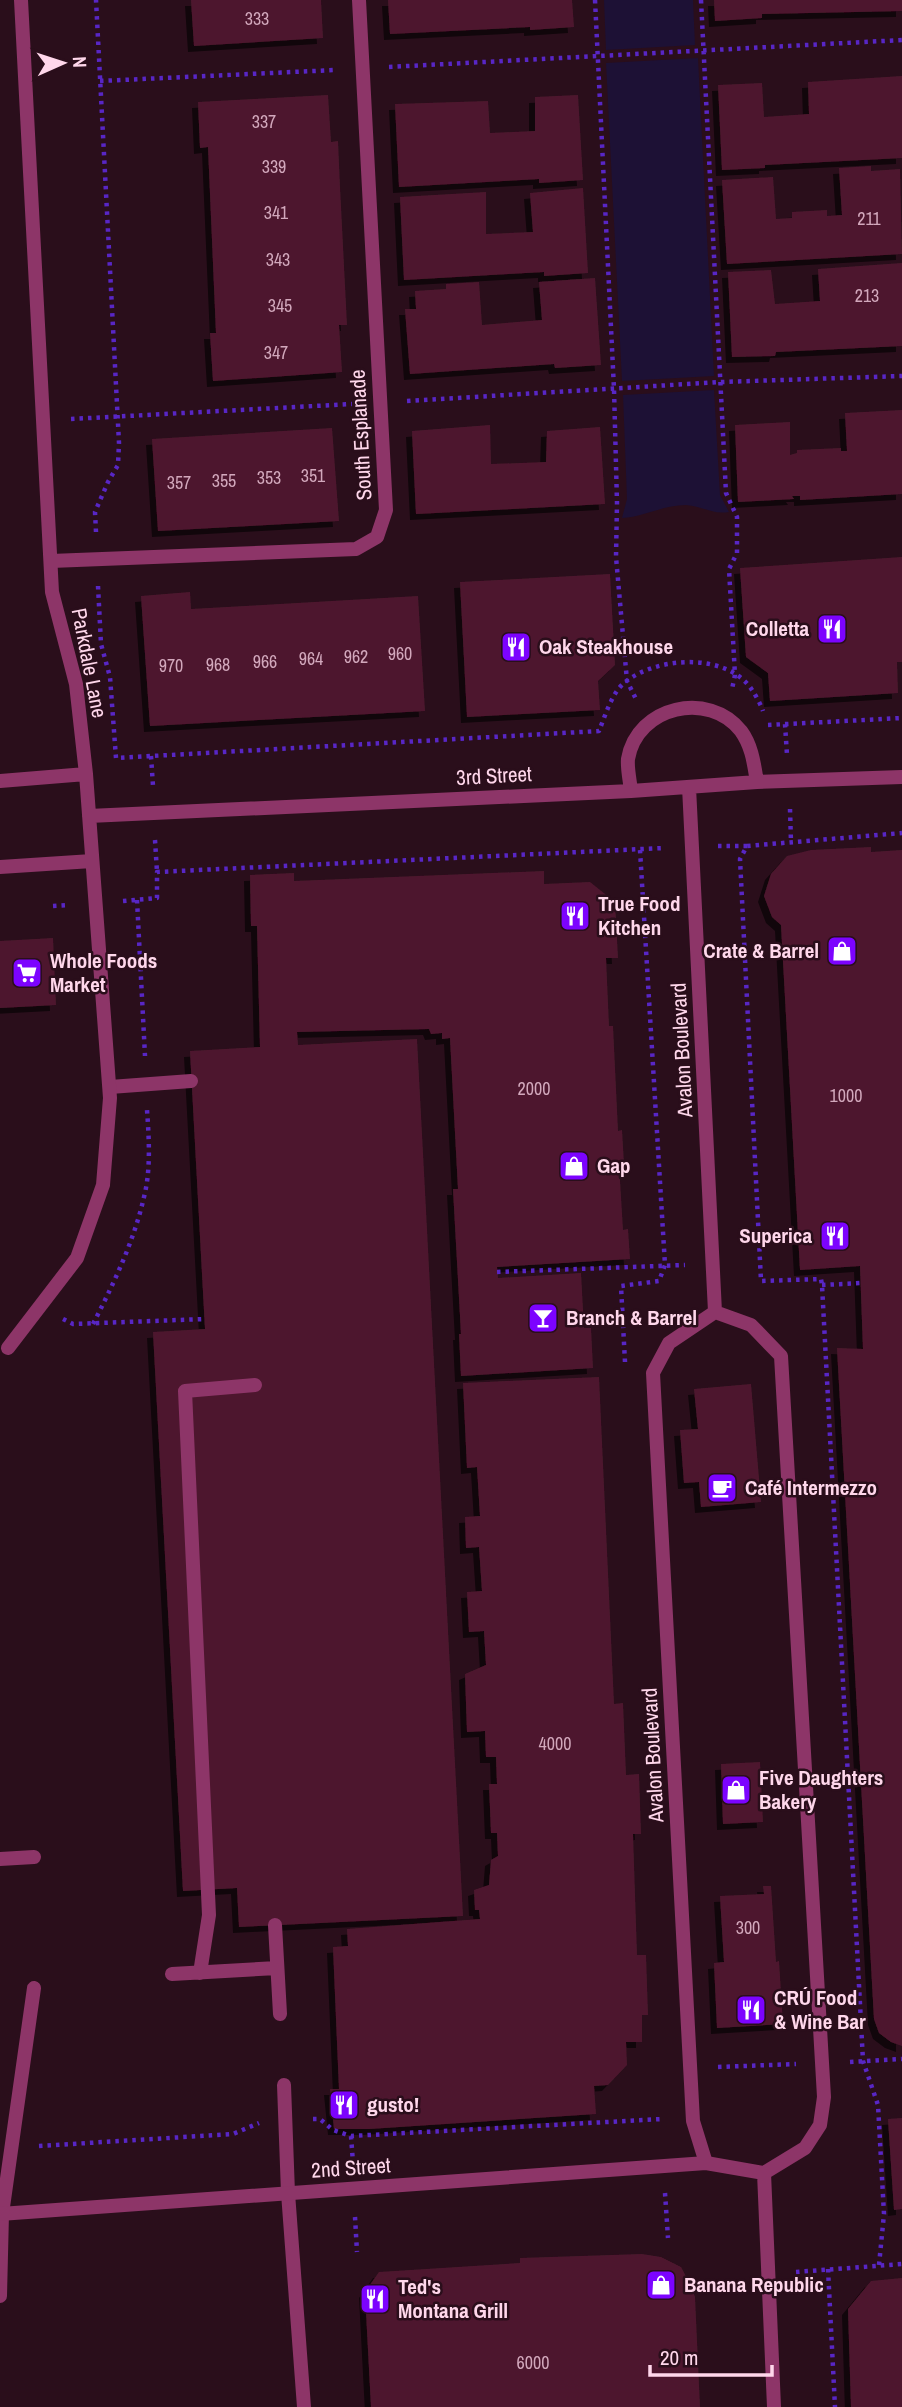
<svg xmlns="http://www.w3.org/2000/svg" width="902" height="2407" font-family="'Archivo Narrow',sans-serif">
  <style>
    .green { fill: #1d1135 }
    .building { fill: #4d192e; filter: url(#shadow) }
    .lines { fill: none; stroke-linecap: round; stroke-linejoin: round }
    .path { stroke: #5826c5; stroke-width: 4.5; stroke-dasharray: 3.5 5; stroke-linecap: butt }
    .service { stroke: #8d3568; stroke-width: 14 }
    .minor { stroke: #8d3568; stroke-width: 14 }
    .labels { text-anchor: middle; stroke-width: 5; stroke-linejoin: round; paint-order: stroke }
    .number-label { font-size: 18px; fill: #d2a8bc }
    .street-label { font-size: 21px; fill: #ffd7eb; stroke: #2a0e1b }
    .poi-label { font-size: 21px; font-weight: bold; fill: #ffd7eb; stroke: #2a0e1b; text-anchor: start }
  </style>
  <defs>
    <filter id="shadow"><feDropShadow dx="-6" dy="6" stdDeviation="0" flood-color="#0009"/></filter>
  </defs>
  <rect width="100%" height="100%" fill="#2a0e1b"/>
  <path class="green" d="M604,0H693L695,45L606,50Z
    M698,58L714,376L622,381L606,63Z
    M714,390L720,495L729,512C713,515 702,506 686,505C663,505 644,517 622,518L627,499L623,395Z"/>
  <path class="building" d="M191,0H321L323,38L194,46Z
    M388,0H572L574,27L530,30V27L390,34Z
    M714,0H902V11L762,14V18L715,21Z
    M902,76V158L765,165V168L722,170L718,85L762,83L764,117L809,114L808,82Z
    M328,95L331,142L338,141L340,187L347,325H339L342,372L213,381L210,333H216L208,147L200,148L198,102Z
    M578,95L583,180L539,183V179L399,187L395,104L488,101L490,133L535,131V97Z
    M871,166V171L900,169L902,254L727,264L722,180L773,177L776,219L792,218V212L827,210V216L842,215L839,168Z
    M583,188L588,273L544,276V272L404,280L400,197L486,192V234L533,232L530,193Z
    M902,263V346L776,352L775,356L732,357L728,272L771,270L775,304L820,301L818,269Z
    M595,278L601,365L555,368L554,364L410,374L405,309H416L415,291L446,289V284L479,282L482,325L542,320L539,282Z
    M902,410V494L800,500V496H792L794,499L738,502L735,425L790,422V455L797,453V450L841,448V451H847L845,413Z
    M490,425L491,464L546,462L547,431L600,427L605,504L416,514L412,431Z
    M332,428L339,521L158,531L152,439Z
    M902,557V662H897L898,693L770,701L768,673L746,657L740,568Z
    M610,574L615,665L598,681L600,710L467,717L460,582Z
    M190,592L191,609L418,596L425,711L150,726L141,596Z
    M871,847V852L902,850V2046L891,2042L879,2033L874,2019L837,1348L863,1349L860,1266L800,1270L781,925L772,917L764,896L771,874L787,856L811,850Z
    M544,871V884L590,882L615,902L618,958H606L609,1026H613L618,1131L622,1130L624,1164H619L623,1230L628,1229L630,1259L497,1267L498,1278L581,1273L584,1328H591L593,1368L461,1376L459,1334H461L453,1189H458L450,1038L442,1039V1033L431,1034L429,1029L297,1032L298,1045L417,1039L463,1916L239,1927L237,1888L183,1891L153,1332L205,1329L190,1051L260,1047L257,926H251L250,875L294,873V881Z
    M53,938L56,1005L0,1008V941Z
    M599,1377L614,1704L623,1703L626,1775L639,1774L641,1834H633L637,1955H646L648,2015H642V2042H626L627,2065L608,2085L594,2086L596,2114L369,2129H334L330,2089H339L333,1947L348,1946L347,1929L480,1919L479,1910H475L474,1890L489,1885L491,1860L498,1856L497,1833H491L489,1784H497L496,1757H486L485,1731L467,1732L465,1674L486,1665L484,1631L469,1632L467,1592L482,1591L479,1547L466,1548L465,1517L480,1516L477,1467L467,1468L463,1383Z
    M751,1384L761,1502L701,1507L699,1482L684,1483L680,1430L698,1429L694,1389Z
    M760,1762L763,1822L723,1824L721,1764Z
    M763,1886H771L776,1962L779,1961L783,2024L717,2028L714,1963L724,1962L720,1896L764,1894Z
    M902,2118V2209L894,2210L888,2119Z
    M642,2254L661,2257L681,2267L691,2286L695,2297L700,2407H371L365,2292L379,2272L520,2263V2258Z
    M902,2278V2407H851L848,2309L871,2281Z"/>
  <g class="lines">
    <path class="path" d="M595,0L614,389L617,503L616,557L627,681L637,701
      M701,0L726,493L737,517V553L729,569L735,675L732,689
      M389,67L902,40
      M100,81L335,70
      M407,401L721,382L902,376
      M71,419L352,404
      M96,532L95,512L108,482L118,465L119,443L96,0
      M98,586L101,644L110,677L116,758L599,731C605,716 612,693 624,683C655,657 723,652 750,687C755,694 760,703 763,711
      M785,724L787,755
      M768,725L902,718
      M151,756L153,786
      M790,809L791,842
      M155,840L157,872
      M718,846H747
      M137,900L145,1056
      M123,901L157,898V872L664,848
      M53,906L69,905
      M497,1272L685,1265
      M822,1285L861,1283
      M63,1319L73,1324L205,1319
      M93,1324C114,1283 134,1241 144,1197C151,1170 149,1138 147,1110
      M625,1362L621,1286L659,1281L665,1265L640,850
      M850,2062L902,2059
      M718,2067L796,2064
      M313,2119H320L333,2130L351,2136L662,2119
      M351,2136L353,2163
      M39,2146L233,2134L259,2123
      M665,2193L668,2238
      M355,2217L357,2252
      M879,2265L884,2214L878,2105L863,2061L822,1285L821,1279L761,1281L740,859L747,846L902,833
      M828,2269L835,2407
      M796,2272L902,2264"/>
    <path class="service" d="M110,1087L191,1081
      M0,1859L34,1857
      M275,1925L280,2014
      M200,1973L209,1915L185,1391L255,1385
      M172,1974L277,1968
      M284,2085L288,2193L304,2407
      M0,2296L2,2214L34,1988"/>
    <path class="minor" d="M51,561L356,549L377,537L386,510L359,0
      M0,781L86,774
      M689,787L715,1312
      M631,791C630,781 627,768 628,759C637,706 709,690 741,731C752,746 754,764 757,782
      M89,816L631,791L757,782L902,777
      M0,867L92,861
      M8,1348L77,1258L103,1185L110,1098L86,774L76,684L52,592L21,0
      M706,2163L693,2121L653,1373L669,1343L715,1312
      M764,2173L774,2407
      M0,2214L706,2163L764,2173L805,2148L820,2125L824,2097L781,1356L751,1325L715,1312"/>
  </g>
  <defs>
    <g id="restaurant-square" transform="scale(1.575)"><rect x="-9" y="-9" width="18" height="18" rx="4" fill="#7c03ff" stroke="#2a0e1b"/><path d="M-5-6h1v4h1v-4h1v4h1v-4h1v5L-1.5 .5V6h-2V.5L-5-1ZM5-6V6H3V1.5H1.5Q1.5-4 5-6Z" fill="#fff"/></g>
    <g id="shop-square" transform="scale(1.575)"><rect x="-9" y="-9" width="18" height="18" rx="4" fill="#7c03ff" stroke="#2a0e1b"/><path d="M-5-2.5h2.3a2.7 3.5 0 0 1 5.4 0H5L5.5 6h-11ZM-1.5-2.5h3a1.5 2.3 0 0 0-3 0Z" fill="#fff"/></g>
    <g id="supermarket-square" transform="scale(1.575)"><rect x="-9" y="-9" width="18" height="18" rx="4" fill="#7c03ff" stroke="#2a0e1b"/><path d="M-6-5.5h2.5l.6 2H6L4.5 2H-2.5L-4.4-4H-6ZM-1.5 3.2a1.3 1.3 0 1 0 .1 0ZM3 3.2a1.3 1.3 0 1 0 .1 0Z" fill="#fff"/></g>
    <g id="bar-square" transform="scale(1.575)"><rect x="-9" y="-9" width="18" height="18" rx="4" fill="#7c03ff" stroke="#2a0e1b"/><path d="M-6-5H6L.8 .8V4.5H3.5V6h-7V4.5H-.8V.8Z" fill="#fff"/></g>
    <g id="cafe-square" transform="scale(1.575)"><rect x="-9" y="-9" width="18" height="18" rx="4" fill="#7c03ff" stroke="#2a0e1b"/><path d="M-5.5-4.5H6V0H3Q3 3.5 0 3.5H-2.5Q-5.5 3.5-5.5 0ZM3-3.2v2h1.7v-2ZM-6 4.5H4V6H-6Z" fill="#fff"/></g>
  </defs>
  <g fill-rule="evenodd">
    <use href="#restaurant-square" x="832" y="629"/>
    <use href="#restaurant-square" x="516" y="647"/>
    <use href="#restaurant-square" x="575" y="916"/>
    <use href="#shop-square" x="842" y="951"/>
    <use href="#supermarket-square" x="27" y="973"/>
    <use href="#shop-square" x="574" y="1166"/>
    <use href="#restaurant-square" x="835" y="1236"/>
    <use href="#bar-square" x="543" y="1318"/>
    <use href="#cafe-square" x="722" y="1488"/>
    <use href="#shop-square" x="736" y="1790"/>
    <use href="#restaurant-square" x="751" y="2010"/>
    <use href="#restaurant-square" x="344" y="2105"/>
    <use href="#shop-square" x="661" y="2285"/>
    <use href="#restaurant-square" x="375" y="2299"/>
  </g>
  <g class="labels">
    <g class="number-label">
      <text x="257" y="25">333</text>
      <text x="264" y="128">337</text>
      <text x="274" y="173">339</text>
      <text x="276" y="219">341</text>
      <text x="869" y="225">211</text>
      <text x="278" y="266">343</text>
      <text x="867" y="302">213</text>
      <text x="280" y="312">345</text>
      <text x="276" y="359">347</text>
      <text x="313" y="482">351</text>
      <text x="269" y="484">353</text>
      <text x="224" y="487">355</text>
      <text x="179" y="489">357</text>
      <text x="400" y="660">960</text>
      <text x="356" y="663">962</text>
      <text x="311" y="665">964</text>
      <text x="265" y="668">966</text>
      <text x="218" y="671">968</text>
      <text x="171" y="672">970</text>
      <text x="534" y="1095">2000</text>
      <text x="846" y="1102">1000</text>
      <text x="555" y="1750">4000</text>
      <text x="748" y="1934">300</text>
      <text x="533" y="2369">6000</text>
    </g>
    <g class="street-label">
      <text transform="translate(361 435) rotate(-93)" y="7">South Esplanade</text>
      <text transform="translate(89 663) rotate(79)" y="7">Parkdale Lane</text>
      <text transform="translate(494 776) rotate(-3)" y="7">3rd Street</text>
      <text transform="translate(682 1050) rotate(-93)" y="7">Avalon Boulevard</text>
      <text transform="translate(653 1755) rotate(-93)" y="7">Avalon Boulevard</text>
      <text transform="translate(351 2168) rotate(-4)" y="7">2nd Street</text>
    </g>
    <g class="poi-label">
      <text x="809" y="636" text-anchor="end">Colletta</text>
      <text x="539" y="654">Oak Steakhouse</text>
      <text x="598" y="911">True Food<tspan x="598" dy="24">Kitchen</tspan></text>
      <text x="819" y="958" text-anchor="end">Crate &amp; Barrel</text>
      <text x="50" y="968">Whole Foods<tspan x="50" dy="24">Market</tspan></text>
      <text x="597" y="1173">Gap</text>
      <text x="812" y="1243" text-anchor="end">Superica</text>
      <text x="566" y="1325">Branch &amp; Barrel</text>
      <text x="745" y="1495">Café Intermezzo</text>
      <text x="759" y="1785">Five Daughters<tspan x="759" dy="24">Bakery</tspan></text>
      <text x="774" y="2005">CRÚ Food<tspan x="774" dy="24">&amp; Wine Bar</tspan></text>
      <text x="367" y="2112">gusto!</text>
      <text x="684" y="2292">Banana Republic</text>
      <text x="398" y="2294">Ted's<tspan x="398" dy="24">Montana Grill</tspan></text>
    </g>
  </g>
  <g transform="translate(63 63) rotate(87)" stroke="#2a0e1b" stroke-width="5" paint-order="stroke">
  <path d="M0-5L12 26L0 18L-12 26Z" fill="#ffd7eb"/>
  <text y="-10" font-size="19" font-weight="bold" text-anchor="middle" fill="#ffd7eb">N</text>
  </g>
  <path d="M650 2365v10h122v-10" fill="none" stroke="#ffd7eb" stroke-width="3.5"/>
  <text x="660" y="2365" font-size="21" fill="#ffd7eb" stroke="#2a0e1b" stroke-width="5" paint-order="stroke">20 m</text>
</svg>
